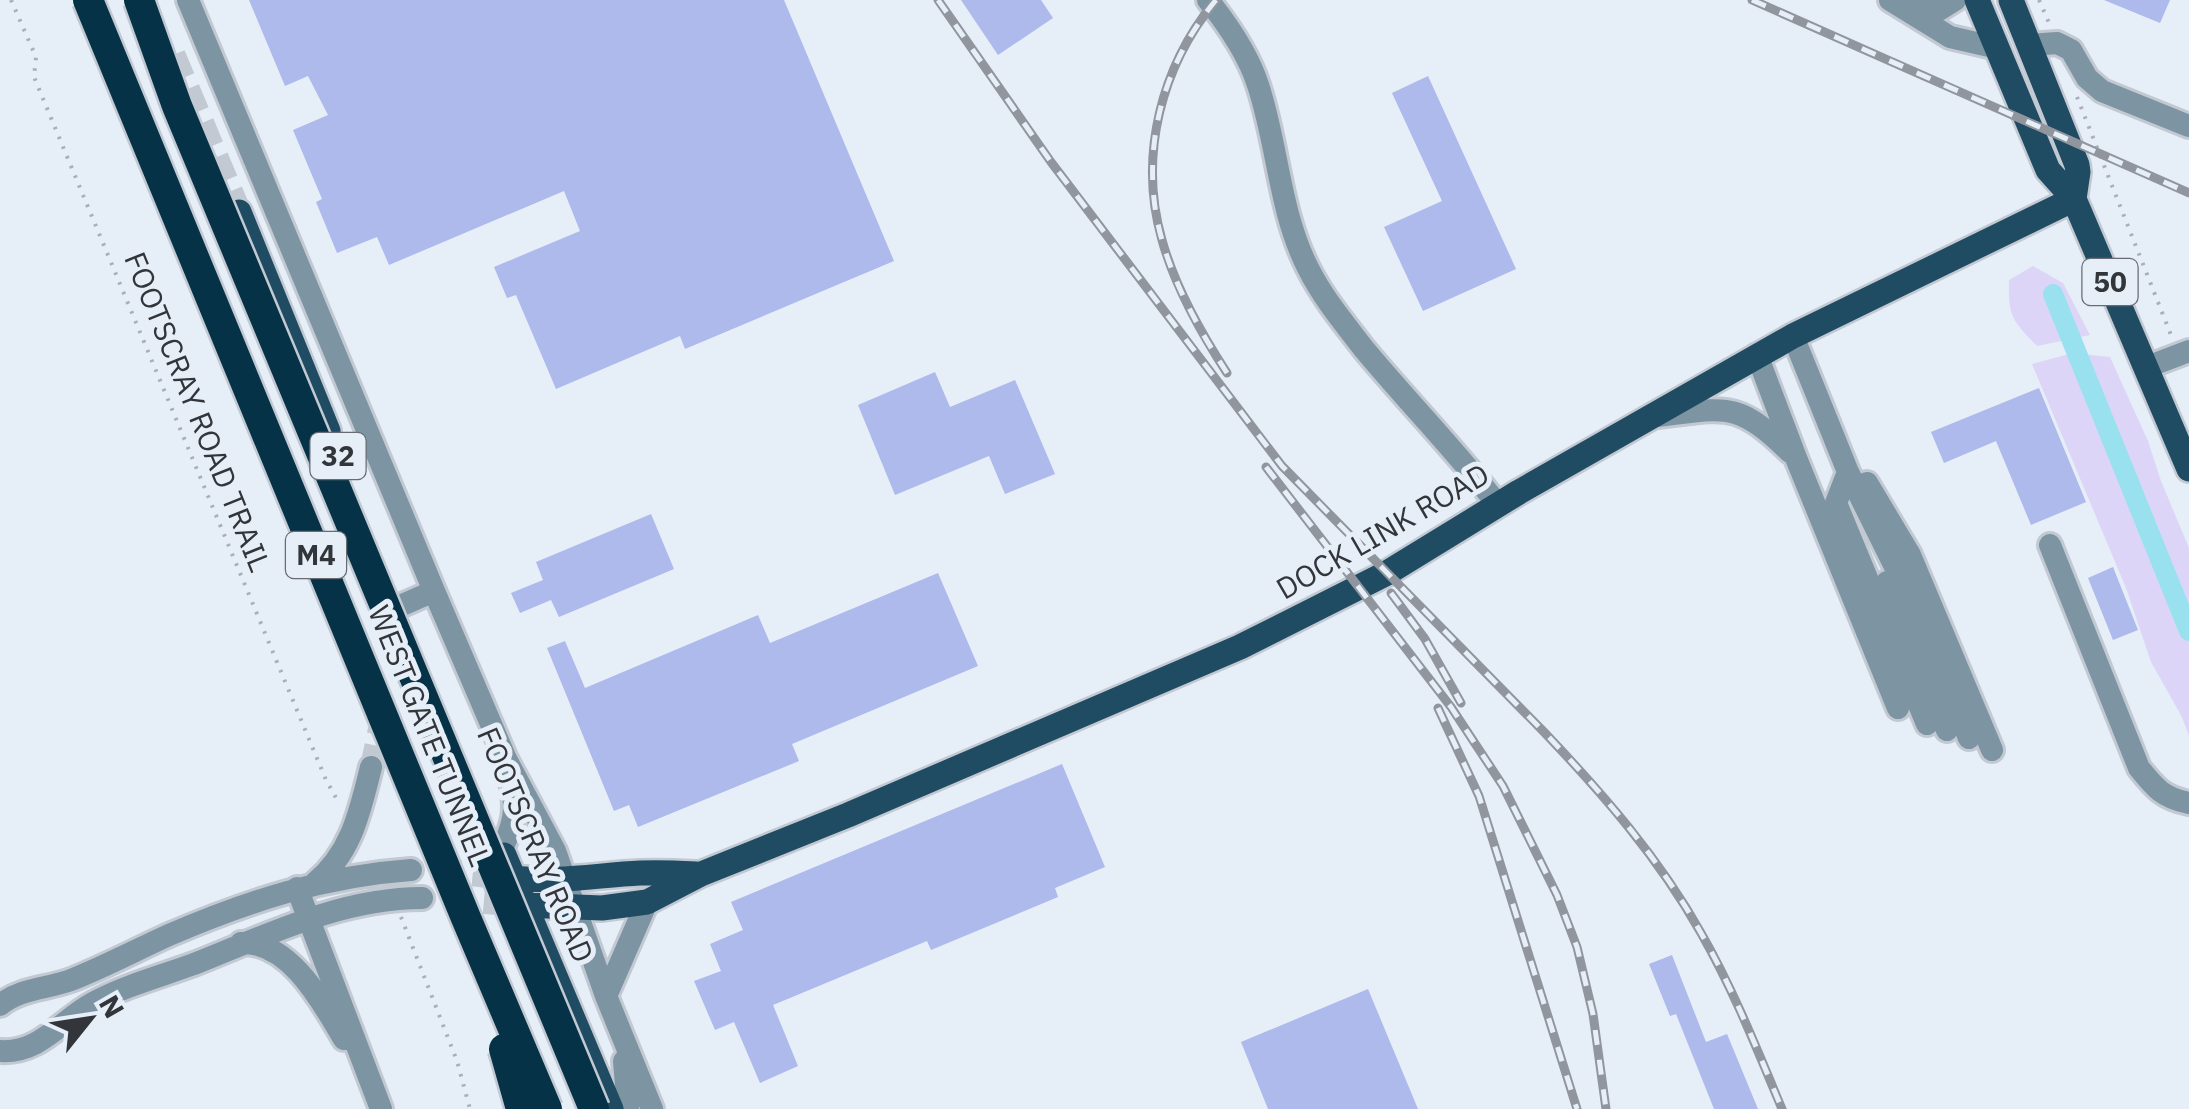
<svg xmlns="http://www.w3.org/2000/svg" width="2189" height="1109" font-family="'IBM Plex Sans',sans-serif">
  <style>
    .green { fill: #ddd5f7 }
    .lines { fill: none; stroke-linecap: round; stroke-linejoin: round }
    .canal { stroke: #9ae1f0; stroke-width: 20 }
    .building { fill: #aeb9ec }
    .minor-tunnel { stroke: #c2c9d2; stroke-width: 22; stroke-dasharray: 22 11; stroke-linecap: butt }
    .major-tunnel { stroke: #c2c9d2; stroke-width: 25; stroke-dasharray: 25 12; stroke-linecap: butt }
    .minor-casing { stroke: #c2c9d2; stroke-width: 28 }
    .major-casing { stroke: #c2c9d2; stroke-width: 30 }
    .path { stroke: #a8afb7; stroke-width: 4; stroke-dasharray: 2.5 8; stroke-linecap: butt }
    .minor { stroke: #7d94a2; stroke-width: 22 }
    .major { stroke: #1f4c63; stroke-width: 25 }
    .rail-casing { stroke: #91969e; stroke-width: 9 }
    .rail { stroke: #e6eef8; stroke-width: 5; stroke-dasharray: 15; stroke-linecap: butt }
    .highway-bridge-casing { stroke: #c2c9d2; stroke-width: 35; stroke-linecap: butt }
    .highway-bridge { stroke: #053246; stroke-width: 30 }
    .labels { text-anchor: middle; stroke-width: 10; stroke-linejoin: round; paint-order: stroke }
    .shield { fill: #e6eef8; stroke: #686c72; stroke-width: 2.5 }
    .shield-label { font-size: 28px; font-weight: bold; fill: #323539 }
    .street-label { font-size: 30px; fill: #323539; stroke: #e6eef8 }
  </style>
  <rect width="100%" height="100%" fill="#e6eef8"/>
  <path class="green" d="M2033,266L2063,283L2090,335L2037,346C2012,320 2008,317 2009,280Z
    M2073,353L2110,357L2148,441L2161,481L2189,548V736L2182,717L2151,662L2126,588L2032,364Z"/>
  <g class="lines">
    <path class="canal" d="M2053,294L2189,631"/>
  </g>
  <path class="building" d="M249,0H784L894,261L685,349L680,336L556,389L516,295L507,298L494,267L580,231L564,191L389,265L377,237L337,253L316,202L322,199L293,130L328,115L308,76L285,86Z
    M961,0H1041L1053,18L998,55Z
    M2104,0H2170L2160,23Z
    M1428,76L1516,269L1423,311L1384,227L1442,201L1392,93Z
    M935,372L950,407L1015,380L1055,474L1005,494L989,456L895,495L858,405Z
    M2039,388L2086,502L2031,525L1996,441L1944,463L1931,432Z
    M651,514L674,569L559,617L551,600L520,613L511,593L543,580L536,562Z
    M2113,567L2138,630L2113,640L2088,578Z
    M938,573L978,666L792,744L799,761L638,827L629,805L614,811L547,648L565,641L585,688L758,615L770,643Z
    M1062,764L1105,867L1055,888L1058,897L931,950L927,941L773,1005L798,1066L760,1083L734,1022L715,1030L694,981L721,971L710,944L743,930L731,902Z
    M1672,955L1706,1042L1727,1034L1758,1109H1714L1676,1014L1670,1016L1649,964Z
    M1368,989L1418,1109H1268L1241,1042Z"/>
  <g class="lines">
    <path class="minor-tunnel" d="M371,767L379,729"/>
    <path class="major-tunnel" d="M173,55L239,212
      M436,870L511,878
      M447,898L525,905"/>
    <g class="minor-casing">
      <path id="minor" d="M188,0L434,591L506,759L555,851L606,996L652,1109
        M1208,0C1228,25 1248,54 1258,85C1278,145 1279,211 1308,268C1323,298 1344,323 1364,349C1408,402 1456,451 1498,505
        M1890,0L1950,37L1998,48
        M1911,11L1939,10L1955,0
        M2030,45L2057,43L2071,50L2087,78L2102,91L2189,126
        M1793,336L1848,472L1919,615L1969,738
        M1757,355L1796,458L1898,708
        M2147,367L2189,351
        M1657,416C1727,408 1736,400 1790,452
        M1848,472L1836,503L1927,724
        M1867,483L1910,555L1992,750
        M2050,545L2139,768C2155,788 2163,798 2189,803
        M1887,582L1947,730
        M400,606L434,591
        M502,849C514,823 517,811 511,782
        M315,883C352,852 360,811 371,767
        M297,888L381,1109
        M241,943C290,941 322,1002 344,1039
        M606,996L647,902
        M0,1005C21,988 47,989 71,980C104,967 136,950 169,935C248,901 325,876 411,870
        M0,1051C40,1054 61,1020 93,1003C124,986 161,976 194,964C267,935 342,898 422,898
        M624,1061L628,1109"/>
    </g>
    <g class="major-casing">
      <path id="major" d="M1977,0L2048,170L2074,199L2189,469
        M2011,0L2077,165L2078,172L2074,199
        M239,212L328,431
        M504,855L611,1109
        M513,878C556,883 598,875 640,873C659,872 678,873 696,874
        M525,905L602,908L647,902L701,874L848,815L1240,647L1387,573L1519,492L1793,336L2074,199"/>
    </g>
    <path class="path" d="M11,0L36,57L34,77L326,780L339,803
      M2039,0L2049,23
      M2077,97L2171,335
      M401,917L457,1061L470,1109"/>
    <use href="#minor" class="minor"/>
    <use href="#major" class="major"/>
    <g class="rail-casing">
      <path id="rail" d="M938,0L1051,162L1282,466L1544,732C1603,794 1659,858 1701,933C1733,989 1757,1049 1782,1109
        M1216,0C1161,66 1138,156 1162,240C1175,287 1201,333 1227,373
        M1752,0L2189,193
        M1266,467L1451,707L1503,786L1557,895L1577,947L1593,1014L1606,1109
        M1391,593L1425,639L1461,703
        M1438,708L1479,796L1577,1109"/>
    </g>
    <use href="#rail" class="rail"/>
    <g class="highway-bridge-casing">
      <path id="highway-bridge" d="M88,0L466,918L547,1109
        M139,0L177,106L594,1109
        M504,1049L521,1109"/>
    </g>
    <use href="#highway-bridge" class="highway-bridge"/>
  </g>
  <g class="labels">
    <g class="shield">
      <rect x="2082.5" y="259" width="55" height="46" rx="8"/>
      <rect x="310.5" y="433" width="55" height="46" rx="8"/>
      <rect x="286" y="532" width="60" height="46" rx="8"/>
    </g>
    <g class="shield-label">
      <text x="2110" y="292">50</text>
      <text x="338" y="466">32</text>
      <text x="316" y="565">M4</text>
    </g>
    <g class="street-label">
      <text transform="translate(197 412) rotate(68)" y="10">FOOTSCRAY ROAD TRAIL</text>
      <text transform="translate(1383 532) rotate(-30)" y="10">DOCK LINK ROAD</text>
      <text transform="translate(429 736) rotate(68)" y="10">WEST GATE TUNNEL</text>
      <text transform="translate(535 845) rotate(67)" y="10">FOOTSCRAY ROAD</text>
    </g>
  </g>
  <g transform="translate(90 1019) rotate(60)" stroke="#e6eef8" stroke-width="8" paint-order="stroke">
  <path d="M0-8L18 38L0 25L-18 38Z" fill="#323539"/>
  <text y="-15" font-size="28" font-weight="bold" text-anchor="middle" fill="#323539">N</text>
  </g>
</svg>
